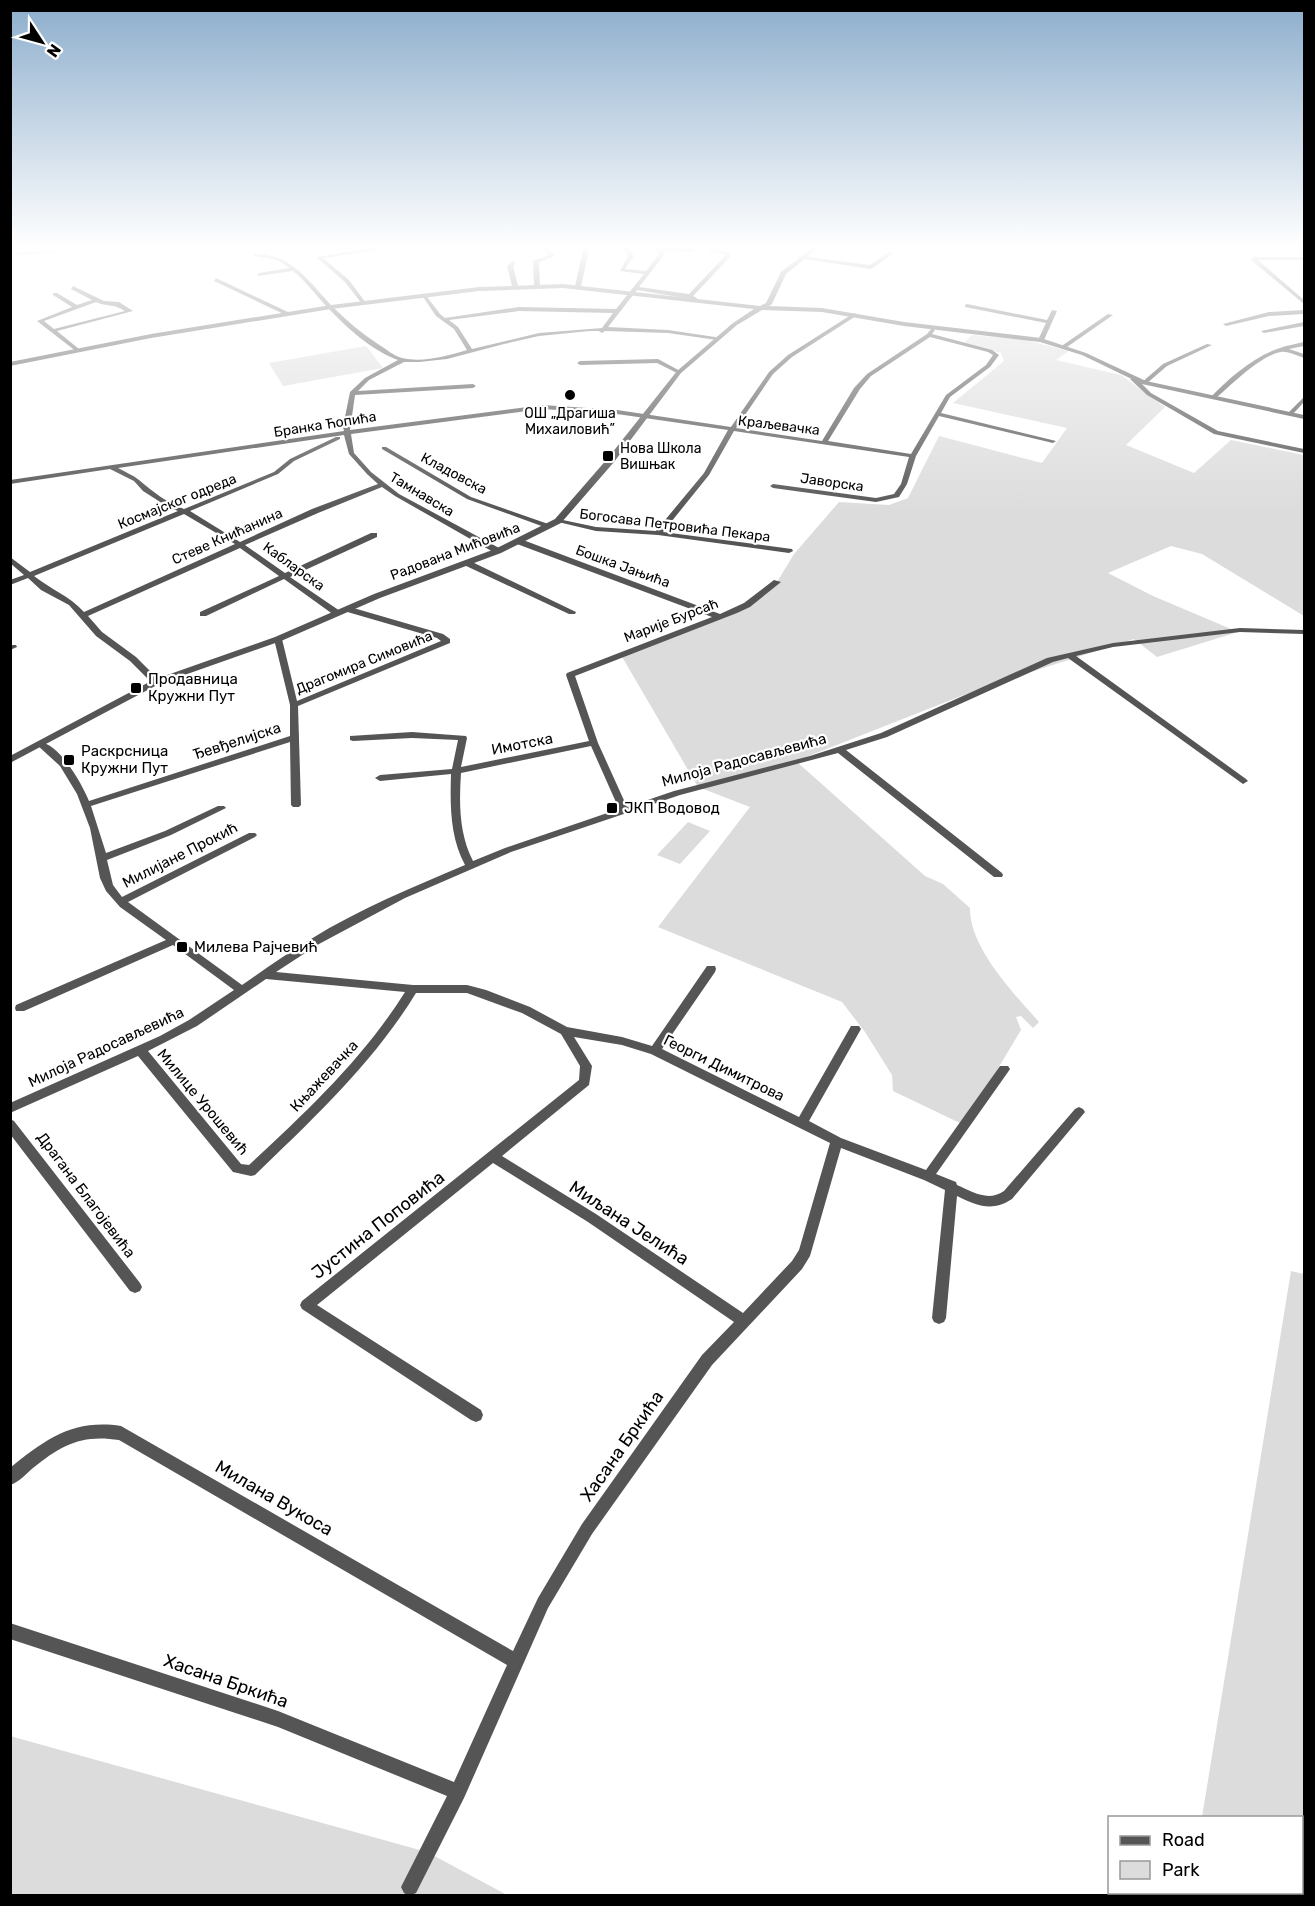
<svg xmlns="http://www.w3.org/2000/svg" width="1315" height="1906" font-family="Rubik,sans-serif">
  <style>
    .green { fill: #dcdcdc }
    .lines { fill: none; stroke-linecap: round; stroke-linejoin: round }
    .stream { stroke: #a3a3a3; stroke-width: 2 }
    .minor { fill: #555; fill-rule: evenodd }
    .tertiary { fill: #555; fill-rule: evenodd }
    .poi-dot { fill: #000; stroke: #fff; stroke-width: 2 }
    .labels { text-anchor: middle; stroke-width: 4.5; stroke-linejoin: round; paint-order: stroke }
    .far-poi-label { font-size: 14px; fill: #000; stroke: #fff }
    .far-street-label { font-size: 14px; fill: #000; stroke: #fff }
    .poi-label { font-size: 15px; fill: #000; stroke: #fff; text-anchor: start }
    .street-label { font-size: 15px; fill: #000; stroke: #fff }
    .near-street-label { font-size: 18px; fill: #000; stroke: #fff }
  </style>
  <rect width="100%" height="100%" fill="#fff"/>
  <path class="green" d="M972,335L1025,340L1069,351L1056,360L1121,375L1165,407L1126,445L1194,473L1231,440L1304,455V616L1202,554L1171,546L1108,573L1153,596L1238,632L1157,657L1134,639L984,687L796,761L925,876L943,884L970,908C969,947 1014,994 1039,1022L1033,1028L1021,1016L1016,1017L1021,1030L964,1125L893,1091L892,1075L865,1032L842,1002L658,927L750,807L698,787L621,655L734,611L777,582L794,554L839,502L889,505L908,498L939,436L1042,463L1067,428L953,403L1004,361L1001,353L964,343Z
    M366,346L383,368L283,386L269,363Z
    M688,822L710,831L680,864L657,855Z
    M1291,1271L1304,1274V1895H1181L1183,1892H1302V1818L1202,1817Z
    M10,1736L427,1852L507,1895H11Z"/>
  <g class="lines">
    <path class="stream" d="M10,254L50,252L66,246"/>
    <path class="minor" d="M540,246H546L555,256L539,262L540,285L537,287L534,285L533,261L549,255Z
      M584,246H590L581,286L578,288L575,286Z
      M623,246H627L634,256L625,269L646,271L659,254L654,246L695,249L693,252L661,250L665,254L639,287L689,294L725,256V254L710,252L711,246H715V250L729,252L730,257L693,296L697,298V300L637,290L608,327L668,330L715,337L717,338V340L668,333L605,331L602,333L599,331H590L539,336L504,344L447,359L419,362H404L369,380L358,391L473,384L476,386L473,388L355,395L350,430L543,405L617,410L731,427L769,372L788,355L854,313L856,314V316L792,357L773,374L736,428L822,441L854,388L867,374L927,334L932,328L935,330L932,334L992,350L999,355L990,367L950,397L941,413L1056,441L1053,443L939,416L916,456L907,484L899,497L876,502L773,488L770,486L773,484L876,498L894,494L901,484L909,457L734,431L709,475L663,532L792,549L793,551L789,553L658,535L596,531L554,521L558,519L596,527L656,531L704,473L728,430L617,414L543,409L351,434L354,453L371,472L399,494L501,549V553H495L395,496L382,487L318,513L245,545L285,573L371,533H377V537L290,577L340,611V615H334L284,579L206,616H200V612L279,576L240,548L88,616L102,632L136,657L159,680V684H153L130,661L96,636L69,605L41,590L28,578L10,585V580L24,575L10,563V557L30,572L178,511L168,507L143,491L134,481L110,469L10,484V480L344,431L343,427L350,392L365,378L398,360C373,351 348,329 329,309C317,297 307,282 293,271L257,276L259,273L290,268L277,260L254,256V254C292,252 311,285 335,309C348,322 363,334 378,344C386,349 394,356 402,358C423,363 447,356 467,350L454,329L436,316L421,294H425L440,314L445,318L519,307L616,309L644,274L620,271L628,256ZM519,311L613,313L602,328L539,333L472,349L458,327L449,320ZM930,337L988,352L993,355L986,365L946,395L911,454L828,441L860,389L871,376ZM344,435L349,454L367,474L378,484L312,509L240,542L190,511L278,474L294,461L340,439V437H336L290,459L274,472L184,509C164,501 155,493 139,480C133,475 125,472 118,468ZM184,514L235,544L84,612C70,596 50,589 34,576Z
      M377,247L379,250L323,258L349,280L366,303L363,305L345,282L316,257Z
      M889,252L894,253L871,269L798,258L801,256L870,265Z
      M1253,257H1304V260H1258L1304,300V304L1251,260Z
      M513,261L516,263L513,266L518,286L515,288L512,286L507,266Z
      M216,278L290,313L291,314L286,315L214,281Z
      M73,286L104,301L119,302L133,311L57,331L79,349L80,350L77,352L37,321L72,307L53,295V293H57L77,305L92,300L71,289ZM96,302C107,307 113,303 125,311L54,329L44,321Z
      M967,304L1047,320L1052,310L1057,311L1044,340L1041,342L1038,340L1046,323L965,307V305Z
      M1304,310V314L1269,316L1226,326L1223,324L1269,312Z
      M1108,314L1113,315L1067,347H1063V345Z
      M1304,322V326L1264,333L1261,331Z
      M1304,342V346L1289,349L1304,354V358C1298,356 1288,351 1281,352C1261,355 1231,385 1215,399L1210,398C1229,378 1254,356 1280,348C1288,345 1296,344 1304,342Z
      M1207,344L1212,345L1167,366L1146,384H1142L1151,393L1218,431L1304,449V453L1214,434L1147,395L1130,379L1135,378L1141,383L1163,364Z
      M658,359L682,372L677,373L657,363L580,365L577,363L580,361Z
      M1304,397V402L1292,415H1288V413Z
      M382,447H386L471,497L554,526L547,528L467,499L382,449Z
      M517,540H523L720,614L744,603L774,580L781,582L750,607L737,613L575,676L598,743L627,807L674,791L810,756L881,733L1047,658L1113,643L1240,628L1304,630V634L1240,632L1113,647L1076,656L1246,779L1248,781L1243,784L1068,658L1053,662L887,737L846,750L1002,873L1003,875L1002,877H994L838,753L680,795L511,852L405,898L319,944L276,972L413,985H467L486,990L530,1007L567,1027L622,1037L652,1046L707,966H715L716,969L715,972L662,1049L799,1117L851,1026H859L861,1029L809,1121L841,1138L926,1170L1000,1066H1008L1010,1069L1008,1072L936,1174L956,1182L957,1185C973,1192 988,1202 1004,1191L1075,1109L1079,1107L1083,1109L1085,1112L1012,1199C992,1212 978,1206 957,1196L946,1318L944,1322L939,1324L934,1322L932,1318L945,1190L924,1180L841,1148L810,1256L802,1269L712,1365L592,1534L548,1608L464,1798L416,1893L409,1896L404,1893L401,1887L447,1796L278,1727L10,1639V1623L278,1711L454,1782L507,1665L119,1440C82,1434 61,1445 33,1468C26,1474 19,1482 10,1485V1468C46,1439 73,1419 121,1426L513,1651L538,1598L582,1524L702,1355L734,1322L588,1222L493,1163L317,1305L481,1410L483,1415L481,1420L476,1422L471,1420L302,1309L300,1305L302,1301L579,1080L580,1066L561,1034L522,1013L467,993H416C373,1063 314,1118 255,1175L251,1176L233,1172L138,1056L10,1113V1103L160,1036L189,1020L234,990L173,945L24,1011H16L15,1008L16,1005L166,940L120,907L106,891L100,878L90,828L77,794L60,766L36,744L37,742C58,740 82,784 89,801L290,736V705L274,639L275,637H278L282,639L297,701L441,641L437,638L344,611V607H350L443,634L450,639V643L298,706L301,805L299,807H293L291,805L290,742L91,806L106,853L165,831L218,806H224L226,808L171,835L107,860L113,885L122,897L249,833H255L257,835L255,837L128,902L242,985C264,970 287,953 311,939C359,909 413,887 465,865C450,837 450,806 451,774L380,781L375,778L380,775L452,769L458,740L412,738L353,741L350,740V736L412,732L466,736L467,738L461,767L589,741L566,675L567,673L712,617L517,544ZM591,746L619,809L505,848L473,861C459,834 459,803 461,773ZM266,979L405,992C363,1059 306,1112 249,1165L241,1164L148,1051L197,1026ZM574,1037L622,1045L651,1054L830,1143L799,1250L792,1261L743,1313L596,1214L502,1156L589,1085L592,1066Z
      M464,561H470L576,612L575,614H569L464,565Z
      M10,645H16L17,647L10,650Z
      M10,1119L14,1121L140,1283L142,1287L140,1291L135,1293L130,1291L10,1134Z"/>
    <path class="tertiary" d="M815,246H821L786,274L772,304L769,306L822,308L904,322L1041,338L1086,353L1146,381L1304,415V419L1142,384L1082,355L1040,342L904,326L822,312L762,310L737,325L681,373L614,462L561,523L501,553L380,598L281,641L159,684L10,763V756L153,680L275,637L374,594L495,549L555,519L608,458L677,371L733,323L754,309L563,288L479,291L331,309L151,338L10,366V362L151,334L331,305L479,287L563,284L760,306L766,303L781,272Z"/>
  </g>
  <linearGradient id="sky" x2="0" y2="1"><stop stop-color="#8cadcc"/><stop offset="0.48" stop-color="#fff"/><stop offset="1" stop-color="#fff" stop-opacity="0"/></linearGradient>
  <rect width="1315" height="513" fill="url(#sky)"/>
  <g class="poi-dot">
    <circle cx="570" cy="395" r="6"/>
    <rect x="602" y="450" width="12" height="12" rx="3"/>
    <rect x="130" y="682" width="12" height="12" rx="3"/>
    <rect x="63" y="754" width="12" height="12" rx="3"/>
    <rect x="606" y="802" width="12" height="12" rx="3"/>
    <rect x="176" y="941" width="12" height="12" rx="3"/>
  </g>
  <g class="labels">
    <g class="far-poi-label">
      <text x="570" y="418">ОШ „Драгиша<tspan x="570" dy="16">Михаиловић”</tspan></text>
      <text x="620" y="453" text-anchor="start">Нова Школа<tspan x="620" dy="16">Вишњак</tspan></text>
    </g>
    <g class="far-street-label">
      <text transform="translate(325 424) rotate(-9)" y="5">Бранка Ћопића</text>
      <text transform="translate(779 425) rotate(7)" y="5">Краљевачка</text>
      <text transform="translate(454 473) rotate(28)" y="5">Кладовска</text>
      <text transform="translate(832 482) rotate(8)" y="5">Јаворска</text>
      <text transform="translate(422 494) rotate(31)" y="5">Тамнавска</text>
      <text transform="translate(177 501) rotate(-22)" y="5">Космајског одреда</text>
      <text transform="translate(675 525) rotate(7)" y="5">Богосава Петровића Пекара</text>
      <text transform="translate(227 536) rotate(-24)" y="5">Стеве Книћанина</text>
      <text transform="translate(455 551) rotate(-21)" y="5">Радована Мићовића</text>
      <text transform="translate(294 566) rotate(36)" y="5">Кабларска</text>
      <text transform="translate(623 566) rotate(20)" y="5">Бошка Јањића</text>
      <text transform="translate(671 620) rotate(-21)" y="5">Марије Бурсаћ</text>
      <text transform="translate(364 662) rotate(-22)" y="5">Драгомира Симовића</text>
    </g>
    <g class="poi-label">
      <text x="148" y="684">Продавница<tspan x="148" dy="17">Кружни Пут</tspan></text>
      <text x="81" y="756">Раскрсница<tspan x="81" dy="17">Кружни Пут</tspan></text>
      <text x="624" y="813">ЈКП Водовод</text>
      <text x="194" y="952">Милева Рајчевић</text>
    </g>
    <g class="street-label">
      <text transform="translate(237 741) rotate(-18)" y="5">Ђевђелијска</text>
      <text transform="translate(522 744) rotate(-11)" y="5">Имотска</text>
      <text transform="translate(744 760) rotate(-15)" y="5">Милоја Радосављевића</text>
      <text transform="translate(180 855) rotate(-27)" y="5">Милијане Прокић</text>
      <text transform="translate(106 1047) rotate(-25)" y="5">Милоја Радосављевића</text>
      <text transform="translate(724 1068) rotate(26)" y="5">Георги Димитрова</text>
      <text transform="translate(324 1076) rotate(-47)" y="5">Књажевачка</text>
      <text transform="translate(203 1102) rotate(50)" y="5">Милице Урошевић</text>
      <text transform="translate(86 1195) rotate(53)" y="5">Драгана Благојевића</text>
    </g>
    <g class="near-street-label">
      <text transform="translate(629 1223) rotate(33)" y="6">Миљана Јелића</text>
      <text transform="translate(378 1225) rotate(-38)" y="6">Јустина Поповића</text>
      <text transform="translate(622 1446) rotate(-55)" y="6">Хасана Бркића</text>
      <text transform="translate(274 1498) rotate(30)" y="6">Милана Вукоса</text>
      <text transform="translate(226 1681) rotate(19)" y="6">Хасана Бркића</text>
    </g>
  </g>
  <rect width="1315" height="1906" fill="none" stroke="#000000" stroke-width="24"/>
  <rect x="1108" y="1816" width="195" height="78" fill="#ffffff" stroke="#999999" stroke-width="1.5"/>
  <rect x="1120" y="1836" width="30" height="9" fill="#555555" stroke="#999999" stroke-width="1.5"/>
  <text x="1162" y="1846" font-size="18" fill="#000000">Road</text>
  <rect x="1120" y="1861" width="30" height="18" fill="#dcdcdc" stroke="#999999" stroke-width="1.5"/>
  <text x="1162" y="1876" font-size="18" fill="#000000">Park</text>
  <g transform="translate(42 42) rotate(126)" stroke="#ffffff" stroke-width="4.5" paint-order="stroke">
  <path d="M0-4.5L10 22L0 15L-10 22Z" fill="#000000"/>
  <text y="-9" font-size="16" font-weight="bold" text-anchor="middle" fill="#000000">N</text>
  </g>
</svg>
